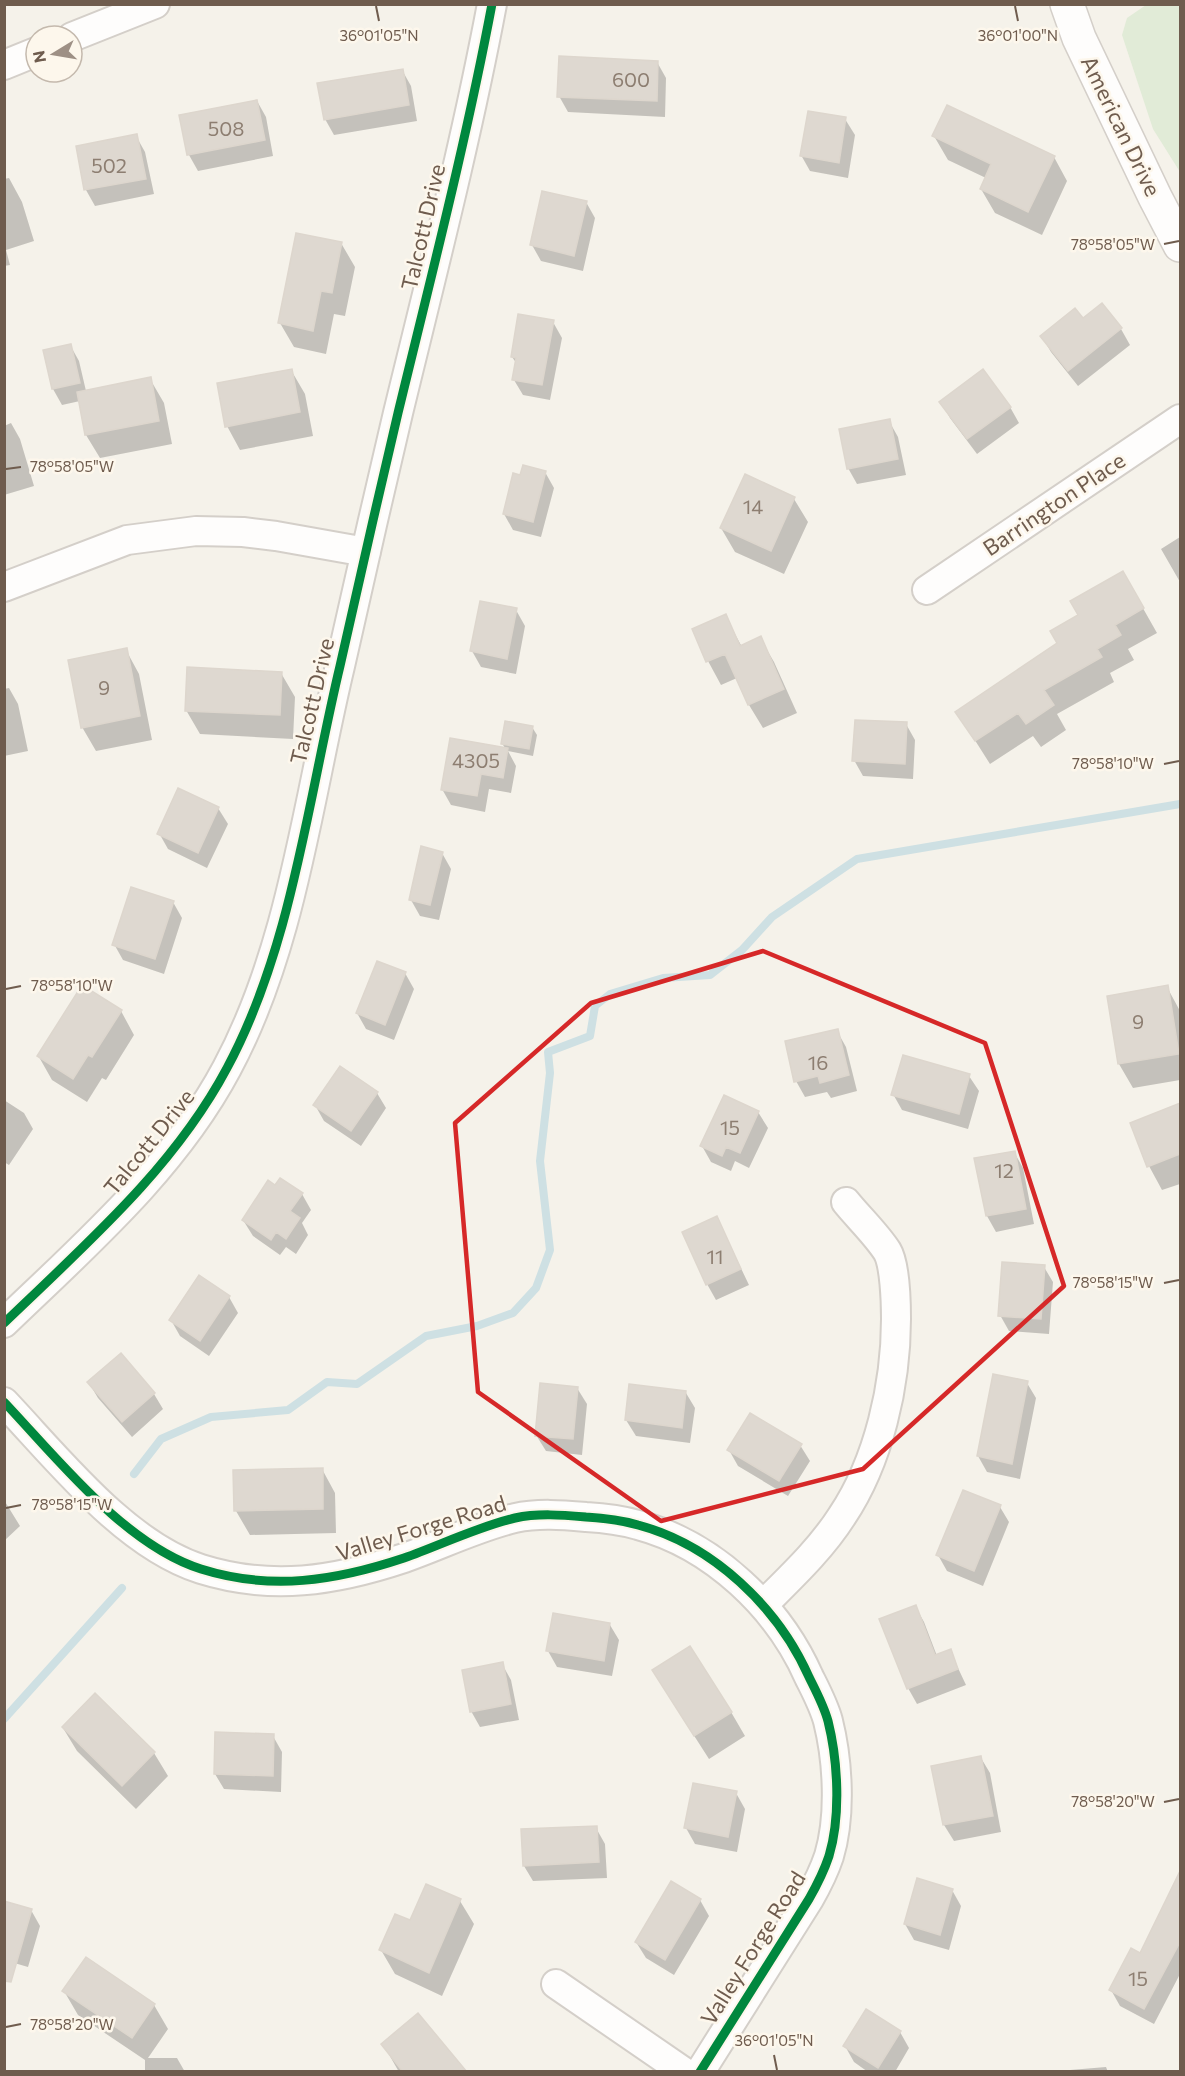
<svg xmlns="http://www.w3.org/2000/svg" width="1185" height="2076" font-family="Commissioner,sans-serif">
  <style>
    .green { fill: #e1ebd7 }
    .shadow { fill: #0003 }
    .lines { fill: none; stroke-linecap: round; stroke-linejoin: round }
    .stream { stroke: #cee0e3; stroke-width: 8 }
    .building { fill: #ded8d0; stroke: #ddd6cd; stroke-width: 1.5 }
    .minor-casing { stroke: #d4cfc9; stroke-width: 32 }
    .tertiary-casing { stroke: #d4cfc9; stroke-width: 36 }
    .minor { stroke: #fefdfc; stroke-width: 28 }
    .tertiary { stroke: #fefdfc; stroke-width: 33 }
    .cycleway-casing { stroke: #fdf7ec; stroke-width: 13 }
    .cycleway { stroke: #00873e; stroke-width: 9 }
    .marked { fill: none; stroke: #d62828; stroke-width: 4.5; stroke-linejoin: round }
    .ticks { fill: none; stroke: #6f5c4e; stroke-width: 2 }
    .labels { text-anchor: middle; stroke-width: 5; stroke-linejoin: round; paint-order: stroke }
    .number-label { font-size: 20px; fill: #8d7e71 }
    .street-label { font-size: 22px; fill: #6f5c4e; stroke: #fdf7ec }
    .ticks-label { font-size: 15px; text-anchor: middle; fill: #6f5c4e; stroke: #fdf7ec; stroke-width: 5; stroke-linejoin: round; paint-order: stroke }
  </style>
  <rect width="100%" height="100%" fill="#f5f2ea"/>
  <path class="green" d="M1146,5H1180V172L1153,129L1122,35L1127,18Z"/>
  <path class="shadow" d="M657,62L666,78L665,117L568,112L559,96Z
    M402,70L411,86L417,121L334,135L325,119Z
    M257,101L266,117L273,156L198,171L189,155L181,116Z
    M845,119L855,135L848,178L810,171L801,155Z
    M136,136L145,152L154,194L95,206L86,190L78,147Z
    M934,136L1054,157L1067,181L1042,235L995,213L981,189L986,178L948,160Z
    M9,178L22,202L34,241L6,250L10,265L4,266V179Z
    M586,202L595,218L583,271L541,261L532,245Z
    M341,243L355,267L345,316L334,314L326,354L294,347L280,323Z
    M553,322L562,338L550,400L523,395L514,380L517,364L512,357Z
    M1121,329L1130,345L1078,386L1051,352L1042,337Z
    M70,345L79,361L86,391L150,379L164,403L172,444L100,458L86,435L80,401L62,405L53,389Z
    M291,370L305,394L313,436L240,450L227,426Z
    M941,402L1010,407L1019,423L977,454L950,418Z
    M889,421L898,437L906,475L857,484L848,468Z
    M11,423L20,439L34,486L4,495V426Z
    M545,472L554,488L541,537L513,530L504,514L521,476Z
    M794,499L808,522L784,574L735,552L721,528Z
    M1180,537V582L1161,549Z
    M1123,573L1157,633L1128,649L1134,660L1110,673L1114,682L1057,714L1066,730L1041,747L1033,736L990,764L957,712L1059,644L1080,615Z
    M516,610L525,626L516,674L481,667L472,651Z
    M725,616L742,647L760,638L774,662L797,713L763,728L749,705L737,678L721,685L708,661Z
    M126,650L139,674L152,740L96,751L82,727Z
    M281,673L295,697L293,739L200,734L186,710Z
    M9,688L18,704L28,751L4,756V689Z
    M906,724L915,740L913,779L863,776L854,760Z
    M532,727L537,735L533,756L508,751L516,766L511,793L489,789L485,812L451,805L442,789L506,750L502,743Z
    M179,790L218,808L228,824L207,868L168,849L159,833Z
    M442,853L451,869L439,920L420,916L411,900Z
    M173,902L182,918L164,974L123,960L114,944Z
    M405,973L414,989L394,1040L366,1029L357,1013Z
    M1167,987L1180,1011V1080L1133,1088L1119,1064L1108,997Z
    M121,1011L134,1035L106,1080L102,1078L87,1102L52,1080L39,1057Z
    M837,1031L846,1047L857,1091L831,1098L827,1092L805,1097L796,1081Z
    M969,1076L979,1091L968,1129L902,1110L893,1094Z
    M377,1093L386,1108L361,1146L324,1121L315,1105Z
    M4,1100L24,1113L33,1129L9,1165L4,1162Z
    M1180,1104V1184L1162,1190L1149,1166L1132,1123Z
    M758,1112L768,1128L749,1168L735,1161L731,1171L711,1162L702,1146Z
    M1014,1152L1023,1168L1034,1224L996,1232L987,1216L976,1160Z
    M276,1187L302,1194L311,1210L302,1223L308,1235L296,1254L286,1247L280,1255L253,1236L243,1220Z
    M717,1218L749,1285L716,1300L707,1284Z
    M1044,1267L1053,1282L1049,1334L1009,1331L1000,1315Z
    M200,1277L229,1297L238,1313L209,1356L180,1336L171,1320Z
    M89,1383L154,1394L163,1409L132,1437L98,1398Z
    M1027,1383L1036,1398L1020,1479L987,1472L978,1456Z
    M577,1388L587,1404L582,1455L546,1451L536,1435Z
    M686,1393L695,1408L690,1443L636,1436L626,1420Z
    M800,1445L810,1461L788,1496L738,1466L729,1450Z
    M322,1469L335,1493L336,1533L250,1535L236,1511Z
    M4,1500L20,1526L4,1541Z
    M1000,1507L1009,1522L983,1586L947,1571L938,1555Z
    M915,1606L924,1622L937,1656L950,1651L966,1685L917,1704L908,1688Z
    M610,1625L619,1640L612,1676L557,1667L548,1651Z
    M502,1664L511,1680L519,1720L480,1727L471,1711Z
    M668,1695L731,1712L745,1736L709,1759Z
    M63,1728L154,1753L168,1776L136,1809L77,1751Z
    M273,1736L282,1752L281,1792L224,1789L215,1774Z
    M981,1758L990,1773L1001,1832L954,1841L944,1825L933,1767Z
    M736,1793L745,1809L737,1852L695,1844L686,1828Z
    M596,1828L605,1844L607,1878L533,1881L524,1866Z
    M1180,1877V1974L1154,2024L1120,2006L1111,1990L1141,1955Z
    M952,1890L961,1906L949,1950L914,1940L905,1924Z
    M700,1900L709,1916L674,1975L646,1958L636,1942Z
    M460,1901L474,1924L442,1996L395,1974L381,1950L410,1922Z
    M31,1910L40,1926L28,1967L4,1960Z
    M64,1991L154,2005L168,2029L148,2058H177L185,2072H145V2060L78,2015Z
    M900,2032L909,2048L895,2072H868L854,2062L845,2046Z
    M383,2044L465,2072H399Z
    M1106,2067L1108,2072H1070V2070Z"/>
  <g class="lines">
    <path class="stream" d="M134,1474L161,1439L211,1417L288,1410L327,1382L357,1384L426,1336L477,1326L513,1313L536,1288L550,1250L540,1161L550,1073L548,1052L590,1036L595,1006L610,994L663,978L710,975L742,950L772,917L857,859L1180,804
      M4,1719L122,1588"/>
  </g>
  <path class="building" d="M559,56L658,61L657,101L557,97Z
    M403,69L409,105L324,120L317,83Z
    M257,100L265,140L187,155L179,115Z
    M947,105L1055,156L1028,212L980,189L991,164L932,136Z
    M808,111L846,117L839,163L800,156Z
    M137,134L146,179L84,190L76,146Z
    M542,191L587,201L574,256L530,245Z
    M296,233L342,242L332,293L321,291L313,331L278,323Z
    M1102,303L1122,328L1068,371L1040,336L1075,308L1083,318Z
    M518,314L554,320L542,385L512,380L516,358L511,357Z
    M71,344L80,383L52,389L43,350Z
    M292,369L300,412L225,427L217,383Z
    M983,369L1011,407L967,439L939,402Z
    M151,377L159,421L85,435L77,392Z
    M890,419L898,459L847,469L839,429Z
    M523,465L546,471L533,522L503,514L513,473L520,475Z
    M745,474L795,497L771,551L720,528Z
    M1123,571L1144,608L1115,625L1121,635L1097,649L1102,657L1044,690L1054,705L1026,724L1018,713L975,741L955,712L1057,643L1050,631L1078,615L1070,601Z
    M480,601L517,608L507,659L470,651Z
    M726,614L740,646L761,636L784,689L748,705L725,654L706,662L692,629Z
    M127,648L140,716L81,728L68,660Z
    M187,667L282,672L280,715L185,711Z
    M855,720L907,722L905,764L852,761Z
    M505,721L533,726L529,749L501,744Z
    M450,738L508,748L503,778L481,774L477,796L441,790Z
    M178,788L219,807L198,853L157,834Z
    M421,846L443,852L430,905L409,900Z
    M131,887L174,901L155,959L112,945Z
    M377,961L406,972L385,1025L356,1013Z
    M82,985L122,1010L92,1057L88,1055L73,1079L37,1056Z
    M1168,985L1179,1054L1118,1064L1107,996Z
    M838,1029L849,1075L820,1083L818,1076L794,1082L785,1041Z
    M903,1055L970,1074L959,1114L891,1095Z
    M340,1066L378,1092L351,1131L313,1105Z
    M724,1095L759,1111L740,1153L726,1147L722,1156L700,1146Z
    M1180,1103V1154L1147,1167L1130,1123Z
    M1015,1151L1026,1209L986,1216L974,1158Z
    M280,1178L303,1193L290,1211L300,1218L286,1239L276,1232L271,1240L242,1220L268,1180L275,1185Z
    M717,1216L741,1269L706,1285L682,1232Z
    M1002,1262L1045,1265L1041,1319L998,1316Z
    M199,1275L230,1296L200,1341L169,1320Z
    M121,1353L155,1393L122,1422L87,1382Z
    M993,1374L1028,1381L1012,1464L977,1456Z
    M540,1383L578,1387L573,1439L535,1436Z
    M629,1384L686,1391L682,1428L625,1420Z
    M750,1413L802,1444L779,1481L727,1450Z
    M323,1468V1509L234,1511L233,1470Z
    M963,1490L1001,1505L974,1571L936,1555Z
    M916,1605L935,1655L951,1649L958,1669L907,1689L879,1619Z
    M553,1613L610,1623L604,1661L546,1651Z
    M690,1646L732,1712L694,1736L652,1670Z
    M503,1662L511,1704L470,1712L462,1670Z
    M95,1693L155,1752L122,1786L62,1727Z
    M215,1732L274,1734L273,1776L214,1774Z
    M981,1756L993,1816L943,1825L931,1766Z
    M693,1783L737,1791L728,1837L684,1828Z
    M597,1826L599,1862L523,1866L521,1829Z
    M1180,1871V1942L1144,2009L1109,1990L1131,1948L1140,1953Z
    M917,1878L953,1889L940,1935L904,1924Z
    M671,1881L701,1899L665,1960L635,1942Z
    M426,1884L461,1899L429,1973L379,1950L395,1914L410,1920Z
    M4,1901L32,1909L11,1982L4,1981Z
    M86,1957L155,2004L132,2038L62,1991Z
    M866,2009L901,2031L878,2068L843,2046Z
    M418,2013L467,2072H403L381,2044Z"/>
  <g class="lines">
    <g class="minor-casing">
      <path id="minor" d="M72,37L155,4
        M4,65L36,52
        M4,587L127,540L196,531L243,532L276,536L366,552
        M927,590L1180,419
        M4,1323C85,1245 174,1168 227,1068C292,947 308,799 340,666C359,582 378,497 398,413C431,277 466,142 492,4
        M4,1402C58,1459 125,1545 201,1569C271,1591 335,1581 404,1558C441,1545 477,1527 515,1518C538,1513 562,1515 586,1517C604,1518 621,1520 638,1525C713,1545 778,1607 809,1677C816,1691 824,1706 828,1721C838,1761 841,1816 829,1856C824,1871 817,1885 809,1899L700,2072
        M763,1605C791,1577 821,1549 842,1516C879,1461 896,1384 896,1319C896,1303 895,1264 887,1251C876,1234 859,1218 846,1202
        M556,1984L684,2072"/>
    </g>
    <g class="tertiary-casing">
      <path id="tertiary" d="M1067,4L1079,38L1155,197L1180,245"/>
    </g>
    <use href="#minor" class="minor"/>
    <use href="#tertiary" class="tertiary"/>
    <g class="cycleway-casing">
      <path id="cycleway" d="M4,1323C85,1245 174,1168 227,1068C292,947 308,799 340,666C359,582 378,497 398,413C431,277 466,142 492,4
        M4,1402C58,1459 125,1545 201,1569C271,1591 335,1581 404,1558C441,1545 477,1527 515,1518C538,1513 562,1515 586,1517C604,1518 621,1520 638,1525C713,1545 778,1607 809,1677C816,1691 824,1706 828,1721C838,1761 841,1816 829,1856C824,1871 817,1885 809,1899L700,2072"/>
    </g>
    <use href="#cycleway" class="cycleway"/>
  </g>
  <path class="marked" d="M763,951L985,1043L1064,1286L863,1469L661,1521L478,1392L455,1123L591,1003Z"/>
  <path class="ticks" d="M376,6L379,21M1015,6L1018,21M1164,244L1179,241M6,469L21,467M1164,764L1179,761M6,989L21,986M1164,1283L1179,1280M6,1508L21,1505M1164,1802L1179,1799M6,2027L21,2024M774,2055L777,2070"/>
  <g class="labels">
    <g class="number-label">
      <text x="631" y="87">600</text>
      <text x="226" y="136">508</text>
      <text x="109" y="173">502</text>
      <text x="753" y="514">14</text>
      <text x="104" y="695">9</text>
      <text x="476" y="768">4305</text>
      <text x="1138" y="1029">9</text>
      <text x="818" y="1070">16</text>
      <text x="730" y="1135">15</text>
      <text x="1004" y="1178">12</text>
      <text x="715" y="1264">11</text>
      <text x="1138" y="1986">15</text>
    </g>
    <g class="street-label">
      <text transform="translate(1121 126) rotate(64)" y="8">American Drive</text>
      <text transform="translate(423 227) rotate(-77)" y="8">Talcott Drive</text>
      <text transform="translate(1054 504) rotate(-34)" y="8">Barrington Place</text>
      <text transform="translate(312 701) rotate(-77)" y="8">Talcott Drive</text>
      <text transform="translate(149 1142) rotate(-51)" y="8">Talcott Drive</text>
      <text transform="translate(421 1528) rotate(-17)" y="8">Valley Forge Road</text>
      <text transform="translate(753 1948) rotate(-58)" y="8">Valley Forge Road</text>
    </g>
  </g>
  <g class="ticks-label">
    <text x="1018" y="41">36°01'00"N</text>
    <text x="379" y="41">36°01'05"N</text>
    <text x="1113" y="250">78°58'05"W</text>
    <text x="72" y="472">78°58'05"W</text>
    <text x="1113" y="769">78°58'10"W</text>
    <text x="72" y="991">78°58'10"W</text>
    <text x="1113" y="1288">78°58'15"W</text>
    <text x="72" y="1510">78°58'15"W</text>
    <text x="1113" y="1807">78°58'20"W</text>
    <text x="72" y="2030">78°58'20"W</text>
    <text x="774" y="2046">36°01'05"N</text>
  </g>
  <rect width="1185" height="2076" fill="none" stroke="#6f5c4e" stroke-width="12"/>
  <g transform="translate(54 54) rotate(259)"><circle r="28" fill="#fdf7ec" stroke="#c4b9ad" stroke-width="1.5"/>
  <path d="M0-4.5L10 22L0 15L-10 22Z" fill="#9e9085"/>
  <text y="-9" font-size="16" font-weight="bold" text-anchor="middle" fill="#6f5c4e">N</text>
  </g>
</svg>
